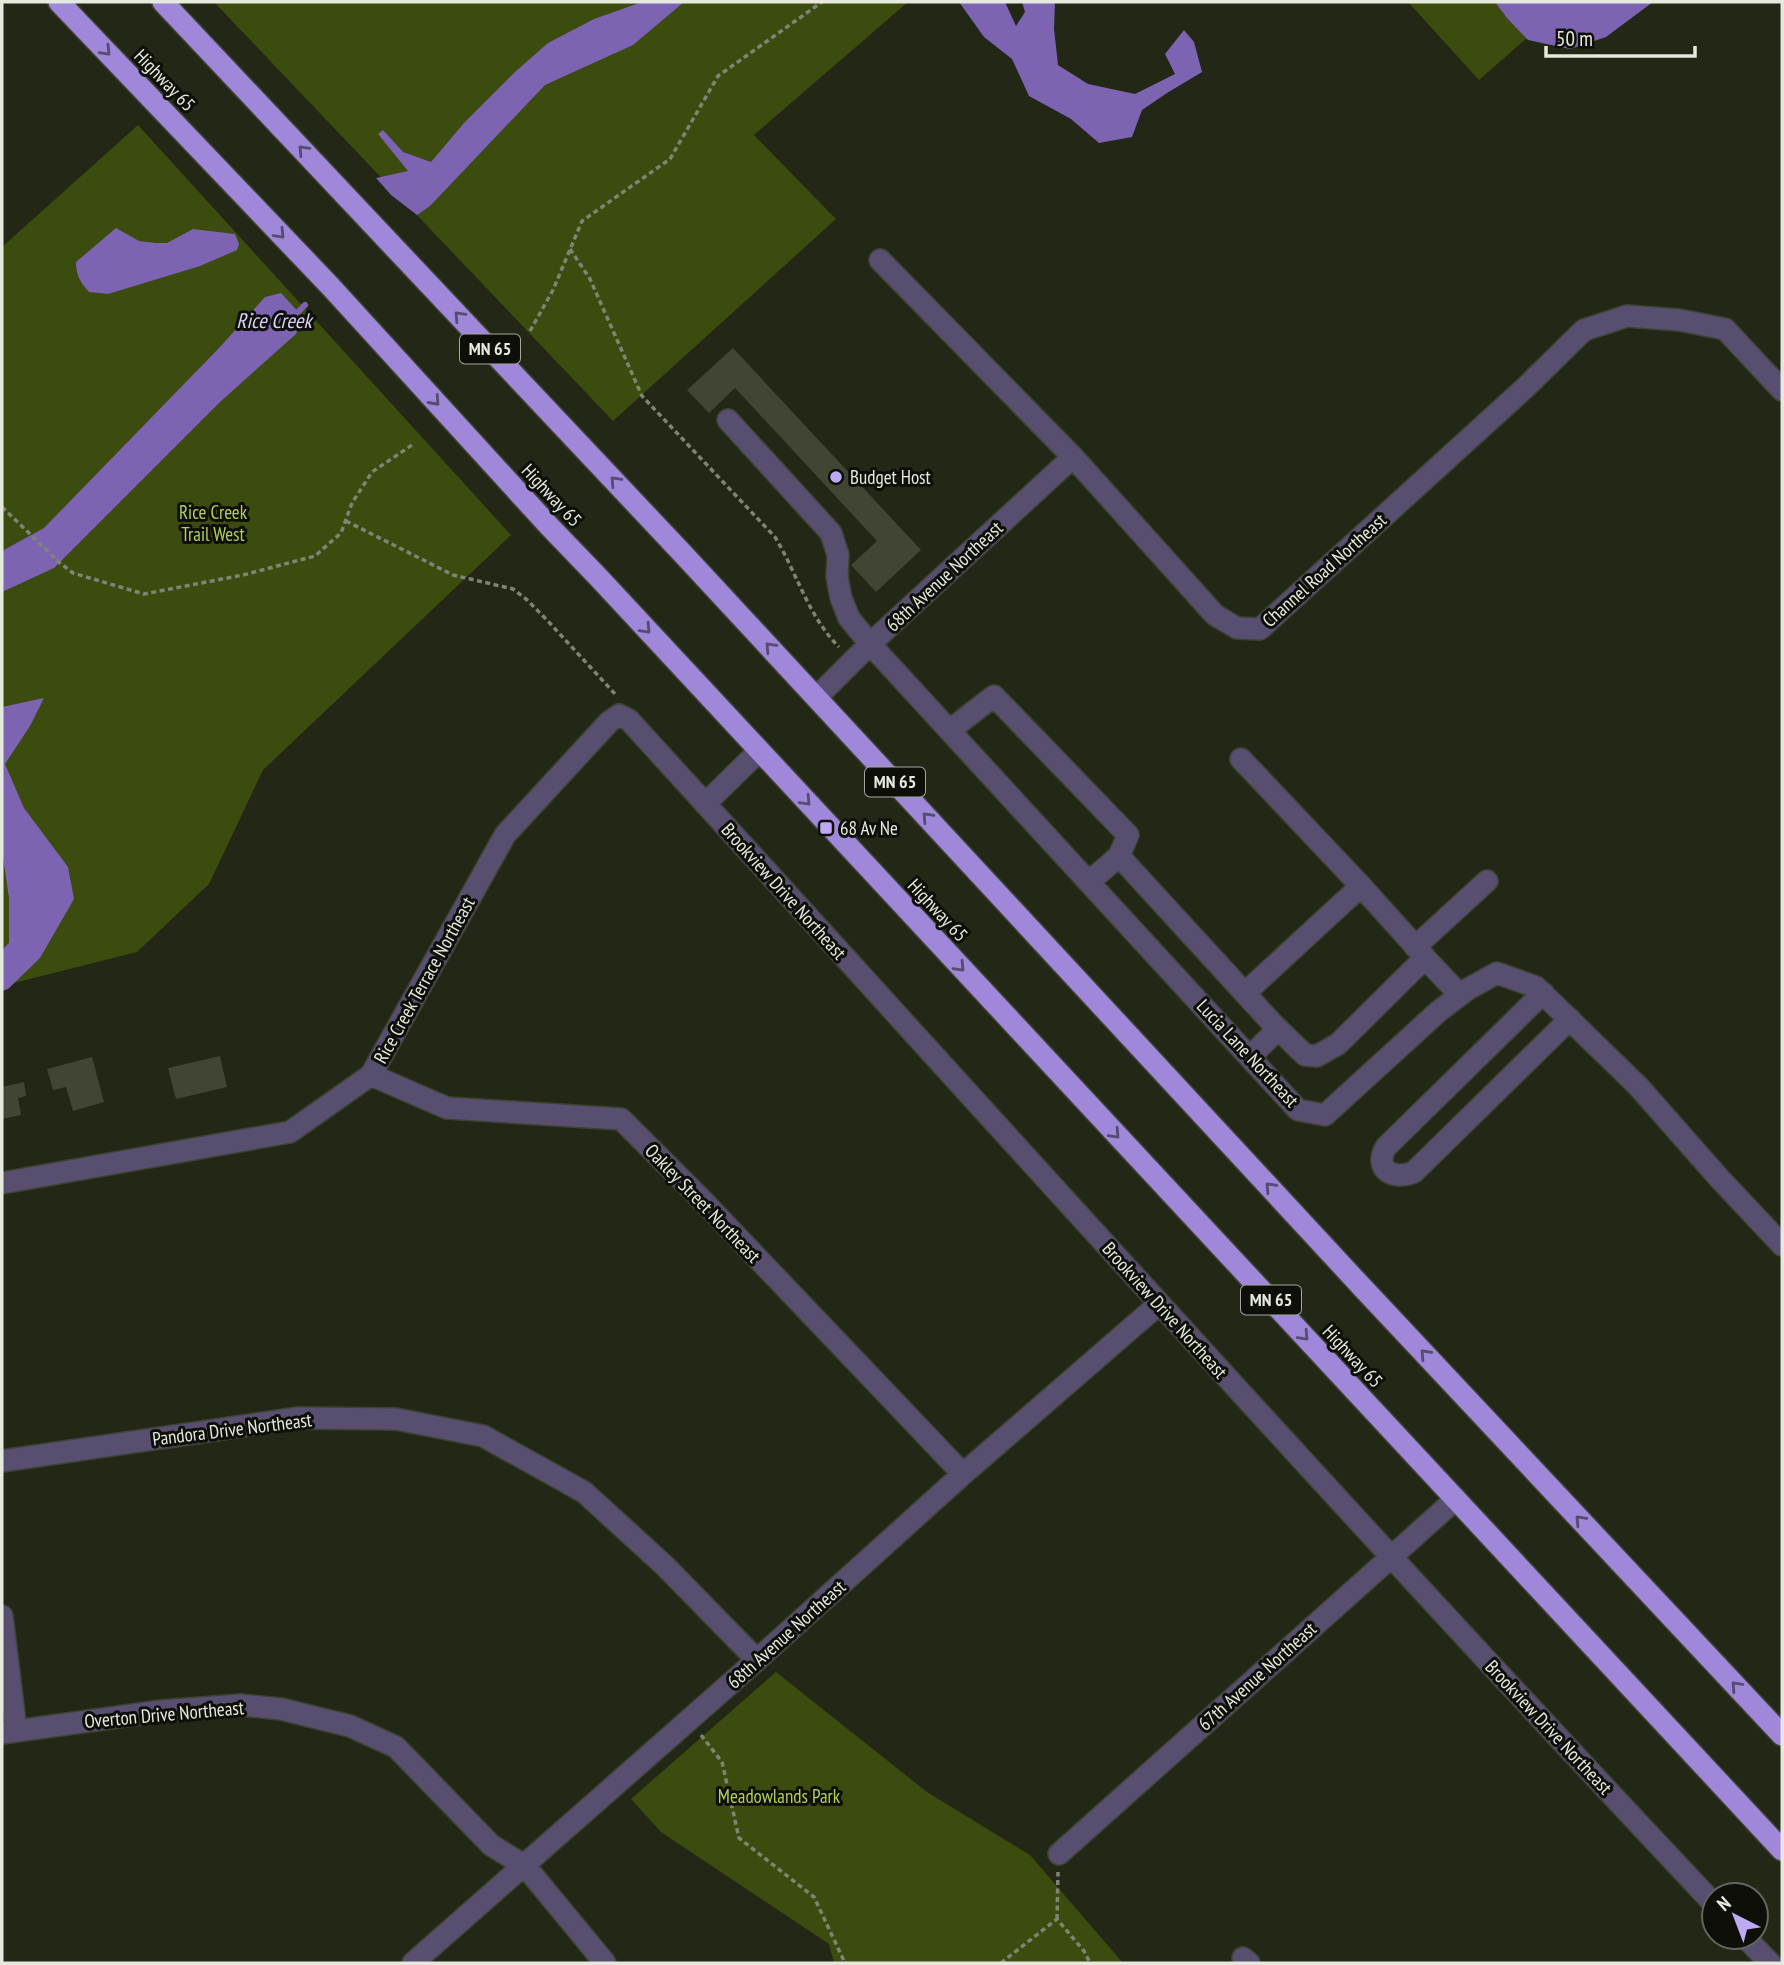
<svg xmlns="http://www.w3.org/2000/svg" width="1784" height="1965" font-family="'PT Sans Narrow',sans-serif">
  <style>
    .green { fill: #3c4b0e }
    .water { fill: #7c64b3 }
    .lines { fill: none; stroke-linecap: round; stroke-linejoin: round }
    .stream { stroke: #7c64b3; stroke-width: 6 }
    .building { fill: #404633 }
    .minor-casing { stroke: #3d4232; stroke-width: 24 }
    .highway-casing { stroke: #3d4232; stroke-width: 24 }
    .path { stroke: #7f8476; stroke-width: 3.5; stroke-dasharray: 5 3.5; stroke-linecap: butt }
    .minor { stroke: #584f70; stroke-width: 21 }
    .highway { stroke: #9f87da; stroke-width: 21 }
    .oneway { stroke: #564b71 }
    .poi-dot { fill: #bea9f5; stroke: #0d0f08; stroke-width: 2.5 }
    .labels { text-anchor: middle; stroke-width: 6; stroke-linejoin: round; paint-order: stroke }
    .shield { fill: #0d0f08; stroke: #a4a89e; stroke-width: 2 }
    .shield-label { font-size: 18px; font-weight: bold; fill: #e5e9de }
    .street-label { font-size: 19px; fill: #e5e9de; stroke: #0d0f08 }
    .poi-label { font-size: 19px; fill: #e5e9de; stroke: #0d0f08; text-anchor: start }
    .park-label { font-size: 19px; fill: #b1d158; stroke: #0d0f08 }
    .water-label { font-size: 21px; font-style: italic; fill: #dbd0fc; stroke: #0d0f08 }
  </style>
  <rect width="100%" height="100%" fill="#222716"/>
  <path class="green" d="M214,2H908L754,135L836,219L613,421Z
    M1408,2H1568L1479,80Z
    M138,125L511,535L263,770L209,884L137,952L2,986V247Z
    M776,1672L927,1792L1030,1855L1123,1963H834L829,1944L661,1832L631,1799Z"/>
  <path class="water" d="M642,2H684L633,45L545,85L430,206L417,215L391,195L376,178L408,171L378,134L383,130L403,152L431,162L464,123L515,72L548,43L594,19Z
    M959,2H1005L1016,26L1025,12L1022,2H1055L1054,29L1058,65L1088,84L1135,94L1175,74L1165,54L1184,30L1194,42L1202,72L1167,93L1142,110L1132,137L1099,143L1071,119L1029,96L1012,59L984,37Z
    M1495,2H1653L1606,37L1570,49L1528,40L1507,18Z
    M116,228L139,241L155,243H167L193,229L235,234L239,244L237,250L200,266L108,294L89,292C80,282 76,275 76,262Z
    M281,293L303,317L296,334L220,402L54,568L2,592V551L44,528L220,347L265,297Z
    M44,698L30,726L5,764L24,808L68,867L74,899L40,958L8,989L2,991V950L9,943V898L2,850V707Z"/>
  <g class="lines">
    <path class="stream" d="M294,316L305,305"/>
  </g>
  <path class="building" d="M733,348L921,550L876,592L851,565L877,541L735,388L709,413L687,390Z
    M220,1056L227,1087L176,1099L168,1068Z
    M92,1057L104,1102L73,1111L66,1087L53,1090L47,1069Z
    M24,1082L26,1096L18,1098L21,1115L2,1119V1087Z"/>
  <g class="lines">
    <g class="minor-casing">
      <path id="minor" d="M880,260L1073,457L1215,615L1237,628L1260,629L1527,386L1584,330L1627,316L1679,320L1725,329L1782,390
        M728,420L831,533L838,555L837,577L841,598L849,618L870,644L1298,1110L1325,1115L1439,1011L1468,989L1497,973L1536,987L1638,1086L1719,1178L1782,1245
        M817,697L870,644L1073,457
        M950,730L994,696L1128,835L1119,856L1089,882
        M1241,759L1361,886L1245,993
        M705,804L759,751
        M1119,856L1273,1024L1305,1055L1317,1056L1338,1044L1425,958L1460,995
        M1361,886L1424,956
        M1415,947L1487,881
        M1543,993L1386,1147C1373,1169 1393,1181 1414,1172L1570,1019
        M1250,1057L1278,1029
        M371,1075L447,1108L621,1119L705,1203L963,1474
        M2,1183L290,1132L371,1075L505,835L609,722L619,715L629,720C990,1116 1347,1514 1714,1904
        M2,1461L298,1418L396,1419L483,1436L584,1492L665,1566L757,1660
        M2,1616L16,1730
        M2,1733L161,1711L241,1705L281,1709L350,1726L396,1747L491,1845L525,1866L605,1963
        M1059,1854L1456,1499
        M1745,1937L1770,1963
        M1243,1958L1249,1963
        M413,1963L757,1660L963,1474L1159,1304"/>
    </g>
    <g class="highway-casing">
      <path id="highway" d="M59,2L331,287L549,526L600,579L1782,1850
        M163,2L684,555L1361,1286L1782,1735"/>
    </g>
    <path class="path" d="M570,249L590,279L642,396L775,537C797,573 808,616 839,647
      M530,331L553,290L582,221L670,159L718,76L822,2
      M2,507L60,563L73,573L144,594L243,575L315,556L341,533L352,503L372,472L412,445
      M346,521L453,575L513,589L526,599L546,619L616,695
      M701,1735L722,1762L739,1838L814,1897L845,1963H847
      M1057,1919L1058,1872
      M1001,1963L1057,1919L1084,1951L1090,1963"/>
    <use href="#minor" class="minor"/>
    <use href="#highway" class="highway"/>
  </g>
  <defs><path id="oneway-chevron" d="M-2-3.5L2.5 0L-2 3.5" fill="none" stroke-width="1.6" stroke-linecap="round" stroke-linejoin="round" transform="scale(1.75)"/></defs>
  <g class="oneway">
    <use href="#oneway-chevron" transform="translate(106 51) rotate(46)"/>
    <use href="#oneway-chevron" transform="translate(303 150) rotate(-133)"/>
    <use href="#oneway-chevron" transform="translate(280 234) rotate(46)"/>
    <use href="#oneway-chevron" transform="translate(459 316) rotate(-133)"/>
    <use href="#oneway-chevron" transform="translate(435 401) rotate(48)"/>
    <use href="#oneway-chevron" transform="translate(615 481) rotate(-133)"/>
    <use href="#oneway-chevron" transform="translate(646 629) rotate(47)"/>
    <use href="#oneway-chevron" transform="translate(770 647) rotate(-133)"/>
    <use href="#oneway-chevron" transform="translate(806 801) rotate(47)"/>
    <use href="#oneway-chevron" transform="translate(927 817) rotate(-133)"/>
    <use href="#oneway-chevron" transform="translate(960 967) rotate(47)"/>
    <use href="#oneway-chevron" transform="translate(1115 1134) rotate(47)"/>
    <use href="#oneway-chevron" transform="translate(1270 1187) rotate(-133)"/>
    <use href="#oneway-chevron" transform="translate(1304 1336) rotate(47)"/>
    <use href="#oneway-chevron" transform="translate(1425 1354) rotate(-133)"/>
    <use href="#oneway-chevron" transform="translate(1580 1520) rotate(-133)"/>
    <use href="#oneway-chevron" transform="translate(1736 1686) rotate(-133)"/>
  </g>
  <g class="poi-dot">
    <circle cx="836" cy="477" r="7"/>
    <rect x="819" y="821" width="14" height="14" rx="3.5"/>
  </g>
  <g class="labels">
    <g class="shield">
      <rect x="460" y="334.5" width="60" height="29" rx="5"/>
      <rect x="865" y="767.5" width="60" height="29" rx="5"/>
      <rect x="1241" y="1285.5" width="60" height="29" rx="5"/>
    </g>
    <g class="shield-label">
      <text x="490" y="355">MN 65</text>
      <text x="895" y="788">MN 65</text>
      <text x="1271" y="1306">MN 65</text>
    </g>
    <g class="street-label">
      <text transform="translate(165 80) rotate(46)" y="7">Highway 65</text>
      <text transform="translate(552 495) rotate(47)" y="7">Highway 65</text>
      <text transform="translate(1324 570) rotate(-42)" y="7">Channel Road Northeast</text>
      <text transform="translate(944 576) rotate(-43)" y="7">68th Avenue Northeast</text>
      <text transform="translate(784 891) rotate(48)" y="7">Brookview Drive Northeast</text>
      <text transform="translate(938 910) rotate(47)" y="7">Highway 65</text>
      <text transform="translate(424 980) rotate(-61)" y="7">Rice Creek Terrace Northeast</text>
      <text transform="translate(1248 1053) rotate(47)" y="7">Lucia Lane Northeast</text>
      <text transform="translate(703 1203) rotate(46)" y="7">Oakley Street Northeast</text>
      <text transform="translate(1165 1310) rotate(48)" y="7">Brookview Drive Northeast</text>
      <text transform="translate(1353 1356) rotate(47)" y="7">Highway 65</text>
      <text transform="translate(232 1429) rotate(-7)" y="7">Pandora Drive Northeast</text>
      <text transform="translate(786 1634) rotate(-42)" y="7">68th Avenue Northeast</text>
      <text transform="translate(1257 1676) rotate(-42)" y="7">67th Avenue Northeast</text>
      <text transform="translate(164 1714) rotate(-5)" y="7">Overton Drive Northeast</text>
      <text transform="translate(1549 1727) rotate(47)" y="7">Brookview Drive Northeast</text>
    </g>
    <g class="poi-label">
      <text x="850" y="484">Budget Host</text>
      <text x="840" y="835">68 Av Ne</text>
    </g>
    <g class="park-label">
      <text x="213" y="519">Rice Creek<tspan x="213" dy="22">Trail West</tspan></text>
      <text x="779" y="1803">Meadowlands Park</text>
    </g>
    <g class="water-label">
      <text x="274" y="328">Rice Creek</text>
    </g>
  </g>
  <rect width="1784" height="1965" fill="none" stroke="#e5e9de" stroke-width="7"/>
  <g transform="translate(1735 1916) rotate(318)"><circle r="33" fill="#0d0f08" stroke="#63665e" stroke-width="2"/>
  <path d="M0-5L12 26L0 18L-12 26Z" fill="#bea9f5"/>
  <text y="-10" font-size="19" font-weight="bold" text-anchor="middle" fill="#e5e9de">N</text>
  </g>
  <path d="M1546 46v10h149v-10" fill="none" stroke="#e5e9de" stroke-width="3.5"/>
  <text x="1556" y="46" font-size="21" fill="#e5e9de" stroke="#0d0f08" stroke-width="5" paint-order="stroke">50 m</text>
</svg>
